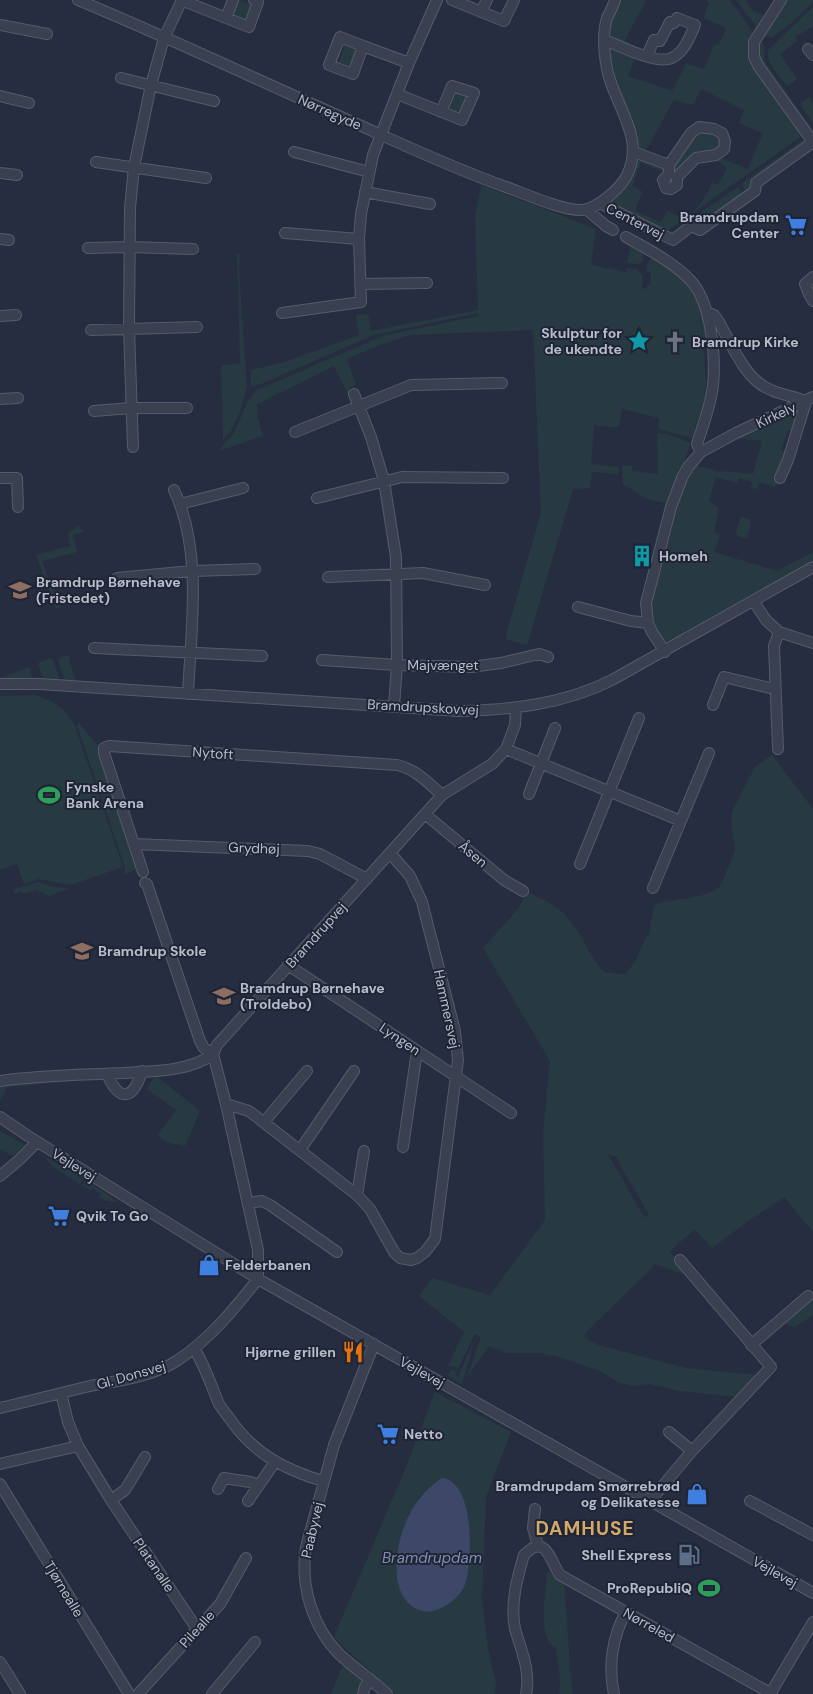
<svg xmlns="http://www.w3.org/2000/svg" width="813" height="1694" font-family="'DM Sans',sans-serif">
  <style>
    .green { fill: #283a41; fill-rule: evenodd }
    .water { fill: #3d4868 }
    .lines { fill: none; stroke-linecap: round; stroke-linejoin: round }
    .minor-casing { stroke: #555b6a; stroke-width: 12 }
    .minor { stroke: #3b4050; stroke-width: 10 }
    .labels { text-anchor: middle; stroke-width: 4; stroke-linejoin: round; paint-order: stroke }
    .street-label { font-size: 14px; fill: #b7bbca; stroke: #1f2535 }
    .poi-label { font-size: 14px; font-weight: bold; fill: #b7bbca; stroke: #1f2535; text-anchor: start }
    .water-label { font-size: 15px; font-style: italic; fill: #808db1; stroke: #1f2535 }
    .district-label { font-size: 19px; font-weight: bold; letter-spacing: 1px; fill: #d3a96a; stroke: #1f2535 }
  </style>
  <rect width="100%" height="100%" fill="#262d40"/>
  <path class="green" d="M239,0L252,5L244,22L232,17Z
    M615,0H646L624,42L609,36L608,17Z
    M704,0H730L754,34L750,44L803,135L664,233L608,202L636,160L638,158L663,169L664,172L641,163L632,186L643,192L635,210L659,222L662,220L667,211C672,213 677,216 683,216C697,213 707,195 712,183L718,185L727,168L717,160L720,158L748,169L763,133L739,123L744,110L701,89L693,105L674,100L645,152L638,149C634,125 623,105 616,82C612,71 611,60 610,48L635,57L628,76L672,91L686,64L704,69L714,45L719,44L726,28L704,18L709,2Z
    M736,0H746L753,11L763,16L756,26Z
    M787,0H813V2L790,24L771,38L763,35Z
    M813,7V26L795,37L797,41L780,54L797,79L788,86C779,76 766,64 768,50Z
    M761,41L764,46V61L813,130V137L760,61L757,51L759,42Z
    M346,43L358,48L350,66L339,62Z
    M456,90L467,95L459,114L448,109Z
    M809,97L813,103V123L800,104Z
    M702,130L719,134L722,148L677,172L671,170L692,136Z
    M804,139L807,142L749,182L751,189L746,194L742,183Z
    M481,185L596,229L591,265L626,272L627,268L637,269L642,275V288L647,289V285H651V272L646,271L647,265L652,257C665,259 694,284 699,297C703,307 708,342 705,352L700,312L706,380L705,400L692,438L658,429L659,418L622,409L619,427L594,426L591,464L619,467L618,474L592,472L590,488L573,489L527,645L505,639L541,513L533,330L409,335L374,347L347,359L356,385L350,388L356,403L351,401L334,366L257,404L258,418L263,436L218,451L234,433L247,403L255,391L385,335L479,316L478,313L374,335L261,384L252,387L251,385V370L285,362L359,335L356,315L368,314L371,331L478,310L475,218Z
    M738,187L744,196L701,226L672,236L669,234Z
    M631,245L643,252V261L639,264L627,263Z
    M237,253L240,254L239,271L247,387L240,412L231,431L223,440L221,365L240,364Z
    M792,410L796,412L797,418L793,430H788L781,450L787,452L776,487L759,482L757,489L751,488L752,482L739,478L737,483L716,477L709,501L719,508L714,532L720,535L714,552L777,571L813,552V560L666,646C657,630 651,621 651,601L679,498L693,465L718,471L753,474L762,441L736,438Z
    M657,433L668,434L691,443L668,504L644,498L627,486L623,485L622,466H632V471L658,474Z
    M742,517L750,519C752,524 749,534 746,538L738,536L736,533L740,518Z
    M78,526L84,532L73,535L77,552L42,561L60,608L56,609L36,555L70,546L68,533Z
    M69,655L70,659L69,660L76,682L65,681L58,661L59,658Z
    M52,658L60,680L43,679L38,663Z
    M29,667L33,679H2V677Z
    M35,695C56,702 64,707 75,726L123,867L70,885L38,879L24,884L17,864L0,870V696Z
    M79,723L97,745L136,870L125,874V867L77,726Z
    M772,755L813,809V1232L784,1197L751,1219L712,1248L695,1229L670,1251L686,1275L654,1264L651,1269L587,1331L584,1337L598,1345L686,1368L757,1375L739,1397L680,1391L649,1384L634,1386L618,1382L600,1371L559,1357L539,1353H507L489,1346L467,1377L481,1337L475,1334L455,1375L458,1377L474,1341L462,1384L448,1376L451,1370L456,1372L457,1368L450,1365L445,1372L464,1332L419,1296L432,1278L490,1295L545,1220L543,1133L550,1061L483,948L518,909L527,892C545,900 561,907 572,923C584,939 590,959 605,972L617,974L626,973L635,962L647,935L649,936L654,906L657,903L700,896L716,890L721,885L735,851L731,820L733,809L755,767ZM608,1154L617,1157L619,1163L648,1213V1216L644,1217Z
    M38,882L54,887L69,888L49,896L37,890L24,894L21,892L14,894V889Z
    M155,1075L200,1111L185,1146L166,1142L158,1135L176,1110L147,1089Z
    M85,1077L88,1080L7,1087L0,1101V1083Z
    M0,1131L25,1145L13,1156L0,1149Z
    M44,1156L83,1179L80,1184L53,1167Z
    M85,1180L119,1202L107,1201L99,1197L101,1194L92,1188L90,1190L82,1185Z
    M813,1296V1315L795,1327L781,1323Z
    M435,1392L511,1432L486,1497L482,1600L488,1649L496,1685L495,1694H395L347,1650L334,1637L406,1467Z
    M548,1572C554,1574 557,1581 564,1583L572,1694H559L560,1679L556,1648C536,1640 546,1589 548,1572Z
    M346,1665L362,1680L358,1694H331L341,1669Z"/>
  <path class="water" d="M442,1478C475,1482 473,1561 465,1584C461,1598 437,1615 423,1611C406,1607 399,1592 397,1577C394,1539 410,1499 442,1478Z"/>
  <g class="lines">
    <g class="minor-casing">
      <path id="minor" d="M78,0C172,39 264,83 357,124C406,146 455,169 506,187C526,194 563,211 582,210C597,209 621,188 627,175C646,137 614,105 607,69C604,53 602,34 607,18C610,12 613,6 615,0
        M181,0L249,27L258,2L254,0
        M452,0L504,21L514,0
        M781,0L754,42V57L759,67L813,142
        M481,12L487,0
        M226,18L233,0
        M0,25L47,34
        M605,40C620,46 653,63 669,59C683,55 690,37 695,25L677,18L674,23L670,22L660,41L654,40L647,56
        M363,46L340,37L329,65L353,74L363,46L409,63
        M808,49L813,55
        M121,78L214,101
        M397,94L462,120L474,93L452,86L441,112
        M0,96L29,103
        M699,127L714,129L722,133L725,141L724,149L716,155L696,158L677,177V185L671,189L666,188L663,180L669,174V165L691,133Z
        M294,152L369,172
        M634,152L669,165
        M96,162L206,178
        M0,173L17,175
        M365,192L430,204
        M600,203L673,240L691,226L700,230L755,191L756,183L813,142
        M587,210L606,226L613,230
        M285,233L359,239
        M626,237C649,250 674,262 692,282C711,304 716,356 713,385C711,405 703,425 697,444L701,452
        M0,239L9,240
        M88,248L128,247L193,249
        M813,277L805,284L809,294L813,301
        M360,284L427,283
        M282,313L361,302L359,239L361,214L373,155L409,63L437,0
        M708,313L714,315L719,322C732,345 745,380 771,390C782,395 794,396 805,401
        M0,316L16,315
        M91,330L197,327
        M354,394L371,437L384,481L396,557L397,665L394,706
        M0,399L18,398
        M94,411L131,408H187
        M295,432L411,385L502,383
        M133,447L129,329L130,208L134,167L151,85L164,38L182,0
        M0,478H17L18,507
        M780,478L788,460L805,405V401
        M174,490C203,552 191,628 188,694
        M317,498L402,477L503,478
        M180,504L243,488
        M328,577L423,573L485,585
        M117,578L192,571L255,569
        M754,602L766,620L779,632L813,643
        M578,607L631,621L648,623
        M94,648L262,656
        M665,652L652,632L648,623L646,603L671,507L682,478L688,467L701,452L736,433L813,397
        M322,660L397,665L471,667L501,663L539,654L548,657
        M0,684H39L459,711C512,710 564,704 612,680L813,567
        M713,705L724,677L774,689
        M506,749L681,821
        M778,749L774,646L779,632
        M529,794L555,728
        M425,814L504,880L523,891
        M135,844L308,851L320,854L367,879
        M580,864L639,718
        M143,872L104,753V748L109,746L397,765C416,769 428,783 442,795
        M653,888L709,753
        M288,965L511,1113
        M107,1074C119,1102 133,1101 142,1071
        M0,1081C41,1075 82,1075 123,1073C151,1071 190,1072 213,1054L204,1048L200,1041L147,884L145,883
        M226,1104L249,1111L357,1195L370,1209L394,1252L400,1258L411,1260L417,1258L425,1252L435,1239L458,1060L455,1031L422,902L410,876L390,853
        M0,1117L28,1136L258,1279L813,1593
        M264,1122L307,1071
        M403,1147L417,1051
        M300,1150L354,1071
        M0,1176L19,1160L37,1142
        M357,1195L364,1151
        M248,1203L262,1201L270,1205L337,1252
        M258,1279V1250L226,1104L213,1054L217,1045L442,795L492,764L506,749L515,725L516,708
        M374,1344L334,1445L306,1547C300,1585 312,1626 339,1654C354,1668 372,1680 387,1694
        M751,1345L808,1296
        M194,1348C205,1366 211,1385 219,1404C222,1409 226,1414 230,1419C253,1453 285,1470 323,1481
        M61,1393L68,1422L78,1446L111,1500L197,1629
        M0,1408C30,1401 60,1393 90,1386C117,1381 155,1376 178,1360C210,1339 235,1308 258,1279
        M669,1432L692,1451
        M0,1464L78,1446
        M0,1484L129,1694
        M218,1489L224,1478L250,1482L259,1485
        M111,1500L125,1490L145,1457
        M248,1501L275,1462
        M650,1501L692,1451L771,1367L680,1260
        M750,1501L813,1535
        M535,1509L533,1528L538,1546
        M0,1662L20,1694
        M138,1694L220,1604L246,1558
        M212,1694L255,1642
        M363,1694L365,1687L370,1679
        M526,1694C531,1671 521,1650 515,1629C510,1605 517,1578 524,1555C546,1532 550,1561 560,1575L772,1694
        M614,1694C608,1667 612,1637 626,1612
        M770,1694L813,1622"/>
    </g>
    <use href="#minor" class="minor"/>
  </g>
  <defs>
    <g id="supermarket-bare" transform="scale(1.725)"><path d="M-6-5.5h2.5l.6 2H6L4.5 2H-2.5L-4.4-4H-6ZM-1.5 3.2a1.3 1.3 0 1 0 .1 0ZM3 3.2a1.3 1.3 0 1 0 .1 0Z" fill="#3f7fe0" stroke="#1f2535" stroke-width="2.5" paint-order="stroke"/></g>
    <g id="sight-bare" transform="scale(1.725)"><path d="M0-6L1.8-2.2L6-1.7L2.9 1.2L3.7 5.4L0 3.3L-3.7 5.4L-2.9 1.2L-6-1.7L-1.8-2.2Z" fill="#0f9aa8" stroke="#1f2535" stroke-width="2.5" paint-order="stroke"/></g>
    <g id="church-bare" transform="scale(1.725)"><path d="M-1.2-6h2.4v3.5h3.3v2.4h-3.3V6h-2.4V-.1h-3.3v-2.4h3.3Z" fill="#6b7280" stroke="#1f2535" stroke-width="2.5" paint-order="stroke"/></g>
    <g id="building-bare" transform="scale(1.725)"><path d="M-4-6H4V6H1V3H-1V6H-4ZM-2.5-4.3h1.7v1.8h-1.7ZM.8-4.3h1.7v1.8H.8ZM-2.5-1h1.7V.8h-1.7ZM.8-1h1.7V.8H.8Z" fill="#0f9aa8" stroke="#1f2535" stroke-width="2.5" paint-order="stroke"/></g>
    <g id="school-bare" transform="scale(1.725)"><path d="M0-5L7-2L0 1L-7-2ZM-4 1L0 2.5L4 1V4Q0 6-4 4Z" fill="#8d6e63" stroke="#1f2535" stroke-width="2.5" paint-order="stroke"/></g>
    <g id="stadium-bare" transform="scale(1.725)"><path d="M0-5a6.5 5 0 1 0 0 10a6.5 5 0 1 0 0-10ZM-3.5-1.8h7v3.6h-7Z" fill="#2e9e5b" stroke="#1f2535" stroke-width="2.5" paint-order="stroke"/></g>
    <g id="shop-bare" transform="scale(1.725)"><path d="M-5-2.5h2.3a2.7 3.5 0 0 1 5.4 0H5L5.5 6h-11ZM-1.5-2.5h3a1.5 2.3 0 0 0-3 0Z" fill="#3f7fe0" stroke="#1f2535" stroke-width="2.5" paint-order="stroke"/></g>
    <g id="restaurant-bare" transform="scale(1.725)"><path d="M-5-6h1v4h1v-4h1v4h1v-4h1v5L-1.5 .5V6h-2V.5L-5-1ZM5-6V6H3V1.5H1.5Q1.5-4 5-6Z" fill="#e8710a" stroke="#1f2535" stroke-width="2.5" paint-order="stroke"/></g>
    <g id="fuel-bare" transform="scale(1.725)"><path d="M-5.5-6h7V0h2V4h1.3V-2.5L3-4.5l.8-.8L6-3V5H2.5V1h-1V6h-7ZM-4.2-4.7v3.2H.2V-4.7Z" fill="#5c6f8a" stroke="#1f2535" stroke-width="2.5" paint-order="stroke"/></g>
  </defs>
  <g fill-rule="evenodd">
    <use href="#supermarket-bare" x="796" y="225"/>
    <use href="#sight-bare" x="639" y="341"/>
    <use href="#church-bare" x="675" y="342"/>
    <use href="#building-bare" x="642" y="556"/>
    <use href="#school-bare" x="20" y="590"/>
    <use href="#stadium-bare" x="49" y="795"/>
    <use href="#school-bare" x="82" y="951"/>
    <use href="#school-bare" x="224" y="996"/>
    <use href="#supermarket-bare" x="59" y="1216"/>
    <use href="#shop-bare" x="209" y="1265"/>
    <use href="#restaurant-bare" x="353" y="1352"/>
    <use href="#supermarket-bare" x="388" y="1434"/>
    <use href="#shop-bare" x="697" y="1494"/>
    <use href="#fuel-bare" x="689" y="1555"/>
    <use href="#stadium-bare" x="709" y="1588"/>
  </g>
  <g class="labels">
    <g class="street-label">
      <text transform="translate(330 112) rotate(24)" y="5">Nørregyde</text>
      <text transform="translate(635 221) rotate(27)" y="5">Centervej</text>
      <text transform="translate(776 415) rotate(-25)" y="5">Kirkely</text>
      <text x="443" y="670">Majvænget</text>
      <text transform="translate(423 707) rotate(3)" y="5">Bramdrupskovvej</text>
      <text transform="translate(213 753) rotate(4)" y="5">Nytoft</text>
      <text transform="translate(254 848) rotate(2)" y="5">Grydhøj</text>
      <text transform="translate(473 854) rotate(40)" y="5">Åsen</text>
      <text transform="translate(316 935) rotate(-48)" y="5">Bramdrupvej</text>
      <text transform="translate(447 1009) rotate(78)" y="5">Hammersvej</text>
      <text transform="translate(400 1039) rotate(34)" y="5">Lyngen</text>
      <text transform="translate(74 1165) rotate(32)" y="5">Vejlevej</text>
      <text transform="translate(422 1372) rotate(29)" y="5">Vejlevej</text>
      <text transform="translate(131 1375) rotate(-16)" y="5">Gl. Donsvej</text>
      <text transform="translate(312 1530) rotate(-77)" y="5">Paabyvej</text>
      <text transform="translate(154 1565) rotate(56)" y="5">Platanalle</text>
      <text transform="translate(775 1572) rotate(29)" y="5">Vejlevej</text>
      <text transform="translate(64 1589) rotate(59)" y="5">Tjørnealle</text>
      <text transform="translate(649 1625) rotate(29)" y="5">Nørreled</text>
      <text transform="translate(197 1629) rotate(-48)" y="5">Pilealle</text>
    </g>
    <g class="poi-label">
      <text x="779" y="222" text-anchor="end">Bramdrupdam<tspan x="779" dy="16">Center</tspan></text>
      <text x="622" y="338" text-anchor="end">Skulptur for<tspan x="622" dy="16">de ukendte</tspan></text>
      <text x="692" y="347">Bramdrup Kirke</text>
      <text x="659" y="561">Homeh</text>
      <text x="36" y="587">Bramdrup Børnehave<tspan x="36" dy="16">(Fristedet)</tspan></text>
      <text x="66" y="792">Fynske<tspan x="66" dy="16">Bank Arena</tspan></text>
      <text x="98" y="956">Bramdrup Skole</text>
      <text x="240" y="993">Bramdrup Børnehave<tspan x="240" dy="16">(Troldebo)</tspan></text>
      <text x="76" y="1221">Qvik To Go</text>
      <text x="225" y="1270">Felderbanen</text>
      <text x="336" y="1357" text-anchor="end">Hjørne grillen</text>
      <text x="404" y="1439">Netto</text>
      <text x="680" y="1491" text-anchor="end">Bramdrupdam Smørrebrød<tspan x="680" dy="16">og Delikatesse</tspan></text>
      <text x="672" y="1560" text-anchor="end">Shell Express</text>
      <text x="692" y="1593" text-anchor="end">ProRepubliQ</text>
    </g>
    <g class="water-label">
      <text x="432" y="1563">Bramdrupdam</text>
    </g>
    <g class="district-label">
      <text x="585" y="1535">DAMHUSE</text>
    </g>
  </g>
</svg>
